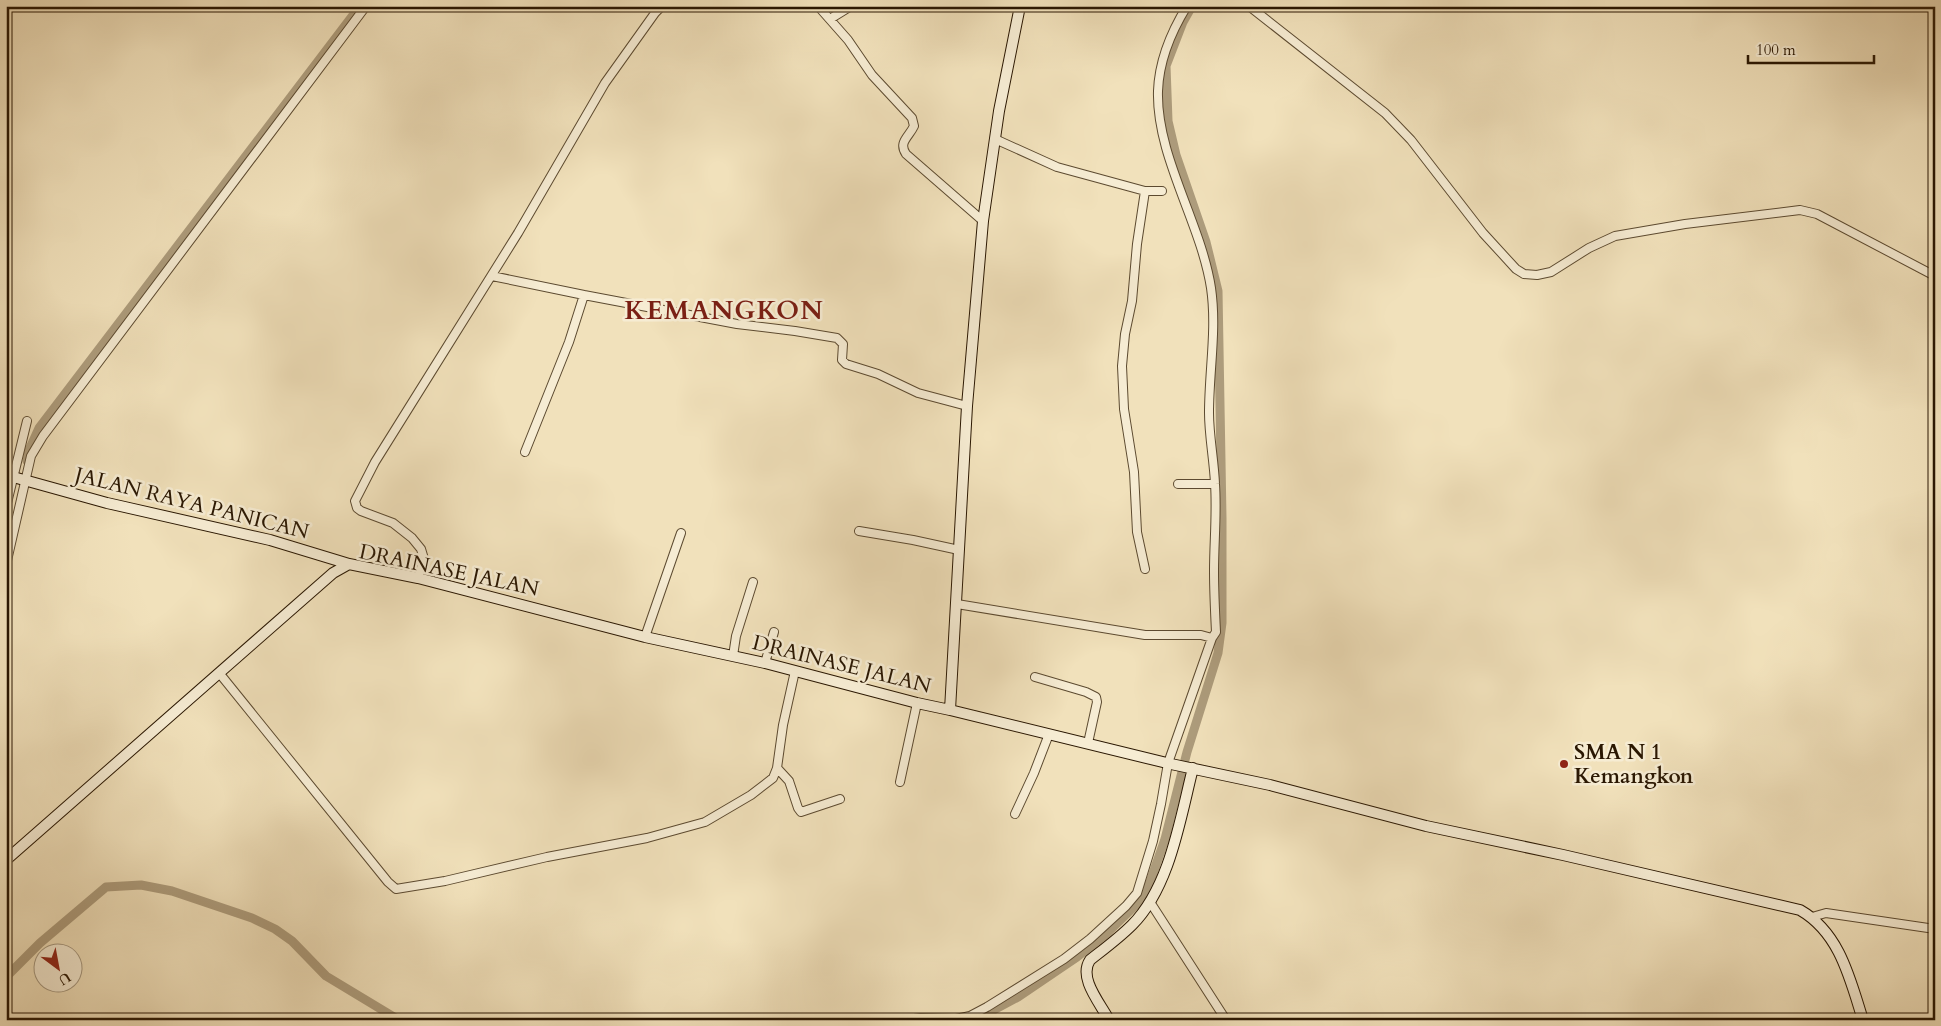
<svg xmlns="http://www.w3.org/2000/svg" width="1941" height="1026" font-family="Cardo,serif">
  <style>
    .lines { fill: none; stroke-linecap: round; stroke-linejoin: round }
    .canal { stroke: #ad9c7c; stroke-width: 9 }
    .street-casing { stroke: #5c4a30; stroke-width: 10 }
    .secondary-casing { stroke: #2a1702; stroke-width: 12 }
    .street { stroke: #f6ecd3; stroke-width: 8 }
    .secondary { stroke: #f6ecd3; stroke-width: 10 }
    .poi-dot { fill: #8f2418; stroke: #f6ecd3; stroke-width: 2 }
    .labels { text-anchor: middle; stroke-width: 5; stroke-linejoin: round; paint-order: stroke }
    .street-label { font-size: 21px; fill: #2a1702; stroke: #f6ecd3 }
    .poi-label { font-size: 21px; font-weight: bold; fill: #2a1702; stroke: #f6ecd3; text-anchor: start }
    .district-label { font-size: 26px; font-weight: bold; letter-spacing: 1px; fill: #7a1f14; stroke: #f6ecd3 }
  </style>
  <rect width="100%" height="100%" fill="#f1e1bb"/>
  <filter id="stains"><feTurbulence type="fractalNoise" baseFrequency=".004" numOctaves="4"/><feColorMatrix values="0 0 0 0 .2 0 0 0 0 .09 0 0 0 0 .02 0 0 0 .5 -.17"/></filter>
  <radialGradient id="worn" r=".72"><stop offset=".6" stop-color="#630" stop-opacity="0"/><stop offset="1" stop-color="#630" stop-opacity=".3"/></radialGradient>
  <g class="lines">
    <path class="canal" d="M27,461L29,450L39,428L360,6
      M6,977L40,943L106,887L141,885L172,891L252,918L275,929L292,941L326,976L399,1020
      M975,1020L1018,997L1077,957L1106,934L1138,903L1150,882L1165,839L1187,752L1218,653L1222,623V518L1218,291L1206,242L1176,155L1168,121L1166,66L1183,22L1192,6"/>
    <g class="street-casing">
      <path id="street" d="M818,6L848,40L872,75L912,118L914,126C909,137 898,142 906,154L983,221
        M1187,6C1171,32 1159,61 1158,91C1156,156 1201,223 1211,288C1217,329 1209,371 1209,413C1209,436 1214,460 1215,484C1217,513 1214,542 1214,571C1214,591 1215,612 1216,632L1212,638
        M1249,6L1385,113L1411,140L1483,233L1516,269L1524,274L1537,275L1551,272L1589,248L1615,236L1685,224L1800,210L1817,214L1935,276
        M830,19L851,6
        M995,139L1057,167L1145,191H1162
        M492,276L584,295L569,342L525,452
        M584,295L737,324L795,331L837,338L843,344L842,360L846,364L878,374L918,393L967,406
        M1178,484H1215
        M6,507L27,421
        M859,531L913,540L959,550
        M6,565L31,456L43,436L366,6
        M1145,569L1137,532L1134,472L1124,409L1122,366L1125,334L1132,301L1137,244L1145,191
        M418,578L424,559L421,549L412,538L393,523L361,511L357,508L355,501L375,462L518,233L605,83L655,13L662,6
        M645,637L681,533
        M733,656L736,636L753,582
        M765,663L774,632
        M220,674L388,882L396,889L445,881L547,857L647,838L705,822L751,795L773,778L777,768L783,725L795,671
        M1035,677L1086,692L1096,697L1097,702L1088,743
        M777,768L789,781L798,808L801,812L840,799
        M900,782L917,703
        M1015,814L1034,773L1049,734
        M1150,902L1226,1020
        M1812,917L1826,913L1935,929
        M907,1020L921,1018L956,1019L970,1016L987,1007L1064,959L1090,939L1126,906L1137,893L1153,841L1161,804L1168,763L1212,638L1201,635H1145L957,604"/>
    </g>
    <g class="secondary-casing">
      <path id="secondary" d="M6,475L107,503L270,540L349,564
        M950,710L967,406L983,221L999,111L1020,6
        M6,860L333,573L349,564L418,578L645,637L765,663L917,703L950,710L1171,764L1270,785L1426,826L1563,855L1800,910C1840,933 1850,979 1863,1020
        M1109,1020C1100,1003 1078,978 1090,960C1104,949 1119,938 1132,925C1170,887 1180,819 1193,768"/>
    </g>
    <use href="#street" class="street"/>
    <use href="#secondary" class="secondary"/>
  </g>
  <circle class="poi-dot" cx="1564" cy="764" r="5"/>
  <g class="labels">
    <g class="street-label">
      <text transform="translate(192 503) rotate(14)" y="7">JALAN RAYA PANICAN</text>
      <text transform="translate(449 570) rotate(12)" y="7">DRAINASE JALAN</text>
      <text transform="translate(842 664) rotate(14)" y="7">DRAINASE JALAN</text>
    </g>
    <g class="poi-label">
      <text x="1574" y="759">SMA N 1<tspan x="1574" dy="24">Kemangkon</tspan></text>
    </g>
    <g class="district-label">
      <text x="724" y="319">KEMANGKON</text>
    </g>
  </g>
  <rect width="1941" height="1026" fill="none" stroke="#f1e1bb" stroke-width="25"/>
  <rect x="8" y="8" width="1926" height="1011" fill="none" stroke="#2a1702" stroke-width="2.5"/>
  <rect x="12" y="12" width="1916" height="1001" fill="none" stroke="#2a1702"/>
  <g transform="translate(58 968) rotate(148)"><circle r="24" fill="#f6ecd3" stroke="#a4977f"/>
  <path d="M0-4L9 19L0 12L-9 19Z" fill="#8f2418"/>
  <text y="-8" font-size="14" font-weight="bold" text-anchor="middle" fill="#2a1702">U</text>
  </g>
  <path d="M1748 55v8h126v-8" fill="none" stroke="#2a1702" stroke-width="2.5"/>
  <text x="1756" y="55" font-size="15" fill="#2a1702" stroke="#f6ecd3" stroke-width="4" paint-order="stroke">100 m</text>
  <rect width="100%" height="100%" filter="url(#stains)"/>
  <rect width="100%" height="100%" fill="url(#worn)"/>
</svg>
